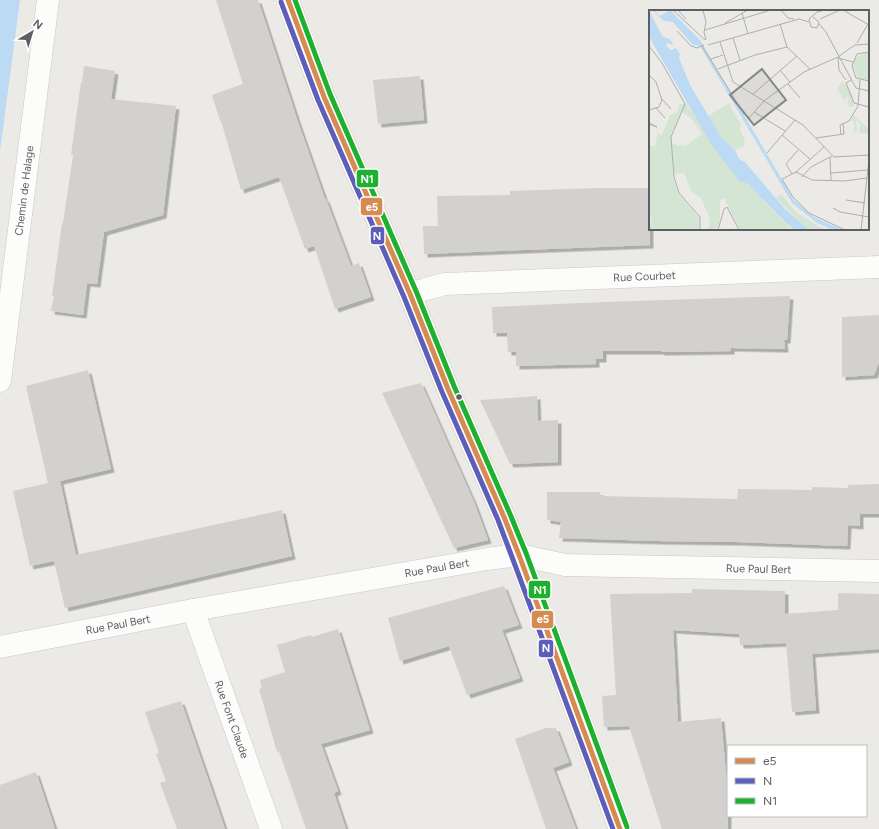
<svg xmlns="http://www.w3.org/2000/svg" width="879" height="829" font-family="Figtree,sans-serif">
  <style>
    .water { fill: #bcdaf3 }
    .building { fill: #d2d1cf; filter: url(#shadow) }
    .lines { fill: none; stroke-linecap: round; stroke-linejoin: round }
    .minor-casing { stroke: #c8c8c8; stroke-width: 23 }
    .major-casing { stroke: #d1cbb6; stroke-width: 23 }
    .minor { stroke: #fcfcfb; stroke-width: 22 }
    .major { stroke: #f2f1e8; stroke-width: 22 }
    .bus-1-casing { stroke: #fff; stroke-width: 8 }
    .bus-2-casing { stroke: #fff; stroke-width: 8 }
    .bus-3-casing { stroke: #fff; stroke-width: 8 }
    .bus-1 { stroke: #d68b52; stroke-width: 5 }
    .bus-2 { stroke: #5c5eb9; stroke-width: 5 }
    .bus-3 { stroke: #1eb12f; stroke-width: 5 }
    .bus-dot { fill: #5c5f63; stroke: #fff; stroke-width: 1.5 }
    .labels { text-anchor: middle; stroke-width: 3; stroke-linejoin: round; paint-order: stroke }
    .street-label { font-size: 11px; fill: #5c5f63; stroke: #fff }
    .inset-road { fill: none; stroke: #aeaeae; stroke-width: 1 }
    .view { fill: #848688; fill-opacity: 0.15; stroke: #848688; stroke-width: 2 }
    .inset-edge { fill: none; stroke: #5c5f63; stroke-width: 2 }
    .line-badge { stroke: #fff; stroke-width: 1.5 }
    .badge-label { font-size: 11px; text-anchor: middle; font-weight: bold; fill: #fff }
  </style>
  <defs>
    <filter id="shadow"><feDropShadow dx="3.5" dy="3.5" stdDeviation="0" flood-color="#0004"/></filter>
  </defs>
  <rect width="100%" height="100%" fill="#ebeae6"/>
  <path class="water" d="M0,0H20L0,151Z"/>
  <path class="building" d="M216,0H258L298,122L325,199H326L351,266L359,263L371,297L335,309L314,246L305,249L279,177L241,190L221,121H220L212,95L243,84Z
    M84,66L115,71L111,99L176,106L163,215L104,232L97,284L87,283L83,315L51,311L54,296H52L62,223H63L73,155H71L81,82H82Z
    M420,76L424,120L378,124L373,80Z
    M598,188H648L649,205H650V245L424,254L423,226H438L437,196L510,195V191Z
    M790,296L787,340H784L785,349L731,348V351L661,352V351H603V359H596V364L516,366V352H508L507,333H493L492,307L604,302Z
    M879,315V362L874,375L842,377V317Z
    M88,370L111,469L60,481L76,555L282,510L292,556L65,608L54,561L30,566L13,491L48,483L26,386Z
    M421,383L474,502L488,540L454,548L382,393Z
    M537,396L538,421L558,420V462L510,464L480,400Z
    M879,484V514H860V526L848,525L847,546L737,542L659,541L559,538L561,522L547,520V492H600V496L737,499L738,489L812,490V487L848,488V485Z
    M504,586L519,625L502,630L520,678L467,695L449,646L400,661L388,618Z
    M692,589L785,591V614L838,610V593L879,594V649L812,654L816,710L792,712L786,643L740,645L739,634L673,630L678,722L721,718L728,796V829H662L629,726L604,727L602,696L616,695L610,594L692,593Z
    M338,629L370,730L321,744L338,791L334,793L346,829H306L279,751L277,752L259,689L262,688L260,680L285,672L277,645L311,635L312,637Z
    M181,701L209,782L225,829H177L160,783L166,781L156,754L159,753L145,712Z
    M546,728H556L569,762L553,768L576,829H546L515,739Z
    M36,772L55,829H0V785Z"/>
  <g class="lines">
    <g class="minor-casing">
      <g id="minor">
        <path id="s1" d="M410,294L426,289L445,284L879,267"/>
        <path id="s2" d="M0,381L48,0"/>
        <path id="s3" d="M193,610L271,829"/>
        <path id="s4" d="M0,647L193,610L487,559L519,555L565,565L879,571"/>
      </g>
    </g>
    <g class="major-casing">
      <path id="major" d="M288,0L304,45L324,97L410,294L448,389L504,517L519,555L620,829"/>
    </g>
    <use href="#minor" class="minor"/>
    <use href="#major" class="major"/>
    <g class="bus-1-casing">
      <path id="bus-1" d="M288,0L324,97L410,294L448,389L504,517L519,555L620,829"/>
    </g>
    <g class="bus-2-casing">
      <path id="bus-2" d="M281,2L318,100L404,297L442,392L498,520L512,557L613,829"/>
    </g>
    <g class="bus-3-casing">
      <path id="bus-3" d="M295,0L330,94L416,291L454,386L510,514L526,553L627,827"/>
    </g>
    <use href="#bus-1" class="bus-1"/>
    <use href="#bus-2" class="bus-2"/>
    <use href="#bus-3" class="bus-3"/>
  </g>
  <circle class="bus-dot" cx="459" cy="397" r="3.5"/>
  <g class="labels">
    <g class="street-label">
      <text dy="4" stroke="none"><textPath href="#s2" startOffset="192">Chemin de Halage</textPath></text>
      <text dy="4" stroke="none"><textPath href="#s1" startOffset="236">Rue Courbet</textPath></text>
      <text dy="4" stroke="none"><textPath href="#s4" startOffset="444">Rue Paul Bert</textPath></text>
      <text dy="4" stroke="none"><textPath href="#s4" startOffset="768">Rue Paul Bert</textPath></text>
      <text dy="4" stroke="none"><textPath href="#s4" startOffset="120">Rue Paul Bert</textPath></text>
      <text dy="4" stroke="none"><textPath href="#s3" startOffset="116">Rue Font Claude</textPath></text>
    </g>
  </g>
  <g transform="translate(649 10)">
    <rect width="220" height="220" fill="#ebeae6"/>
    <path d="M217,43L220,44V70L209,68L204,57L206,48ZM194,70V74H196L203,85L205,96L201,97L198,94L200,89L197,86L196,92L188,78ZM37,93L71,145L90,168L99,174L143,220H91L75,188L71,190V209L69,218L60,220L61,209L52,188L42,181L35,163L25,164L23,134L36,136L53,124L41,107L33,102L22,124L24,167L29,183L50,208V220L0,219L3,209L0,203V124L1,136H6L9,122L12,126L22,104L28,102L30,95ZM80,93L92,114L91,120L96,131L95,136L86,140L72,127L59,106ZM204,105L220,119V124L210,123L211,114L207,110L208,122H205V111H201ZM132,184L147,202L176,220H160L156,217L127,188Z" fill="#d4e6d3"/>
    <path d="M0,0L13,26L22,30L24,35L18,33L17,36L22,40L27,38L31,44L30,48L41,75L72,127L86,140L90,149L96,152L136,199L160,220H146L138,214L99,174L90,171L62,134L3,32L0,25ZM3,0H5L11,6L21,0L51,30L145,190L165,207L193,220H184L168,213L143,193L51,36L44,35L24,12L15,11Z" fill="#bcdaf3"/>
    <path class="inset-road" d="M24,0L56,30M29,0L37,9M54,0L57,12L55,22L57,30M132,0L139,8L145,9M194,0L220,15M93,3L99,24M164,7L170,12L168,18L162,17L160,9L168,2L176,0M171,9L191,0M76,13L99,0M131,14L138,37L161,59M170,14L177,22L207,78L220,81M56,20L122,0M28,21L42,36L48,38L55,35M84,28L91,50M71,32L84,72L154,115L185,147L220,145M208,33L219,14M59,35L150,9L160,12M0,36L13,53L36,94L22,127L25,167L30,183L51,207V220M53,36L95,104M220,42L208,44L203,56L207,68L220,71M62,49L74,45M69,59L106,45L138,37M131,60L141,72M0,65L7,72L13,90L10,97L0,100M197,70L190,60L189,48L204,52M202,70L197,73L205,93L220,97M139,74L151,88M104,84L148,46M12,88L22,99M7,98L16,108M105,102L136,121M99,109L116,90L155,62L189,47L206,35L220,34M0,113L8,117L0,114M133,125L161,149M192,125L191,115L200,111L209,96L211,70M167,128L195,124L194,113M175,137L147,162L133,169L144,187L160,203L196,220M118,143L146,110M181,147L182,170M147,162L163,170L195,171L218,168M182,163L219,160M143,164L137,154L149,140M153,167L162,157L183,146M197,190L216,193M184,198L191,202L220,207M69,220L75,199L78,197L90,220M212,220L220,150"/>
    <path class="view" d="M113,59L137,90L105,115L81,85Z"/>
    <rect width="220" height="220" class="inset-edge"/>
  </g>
  <g class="line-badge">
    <rect x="356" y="169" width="23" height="19" rx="4" fill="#1eb12f"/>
    <rect x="360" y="197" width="23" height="19" rx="4" fill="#d68b52"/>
    <rect x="370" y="226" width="15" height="19" rx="4" fill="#5c5eb9"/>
    <rect x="528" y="580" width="23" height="19" rx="4" fill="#1eb12f"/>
    <rect x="531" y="610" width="23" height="19" rx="4" fill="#d68b52"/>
    <rect x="538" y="639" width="16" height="19" rx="4" fill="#5c5eb9"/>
  </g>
  <g class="badge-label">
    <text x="367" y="183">N1</text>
    <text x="372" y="211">e5</text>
    <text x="377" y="240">N</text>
    <text x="540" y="594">N1</text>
    <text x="543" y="623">e5</text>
    <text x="546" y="652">N</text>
  </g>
  <rect x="727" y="745" width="140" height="72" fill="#ffffff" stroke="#bebfc1"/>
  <rect x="735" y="758" width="20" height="6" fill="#d68b52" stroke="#bebfc1"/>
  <text x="763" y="765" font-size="12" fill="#5c5f63">e5</text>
  <rect x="735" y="778" width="20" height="6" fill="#5c5eb9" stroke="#bebfc1"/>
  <text x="763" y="785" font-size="12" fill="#5c5f63">N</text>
  <rect x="735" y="798" width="20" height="6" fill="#1eb12f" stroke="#bebfc1"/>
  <text x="763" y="805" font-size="12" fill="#5c5f63">N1</text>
  <g transform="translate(32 32) rotate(38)" stroke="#ffffff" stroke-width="3" paint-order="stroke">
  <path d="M0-3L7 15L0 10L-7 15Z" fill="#5c5f63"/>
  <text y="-6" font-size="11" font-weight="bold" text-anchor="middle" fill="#5c5f63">N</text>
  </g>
</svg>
